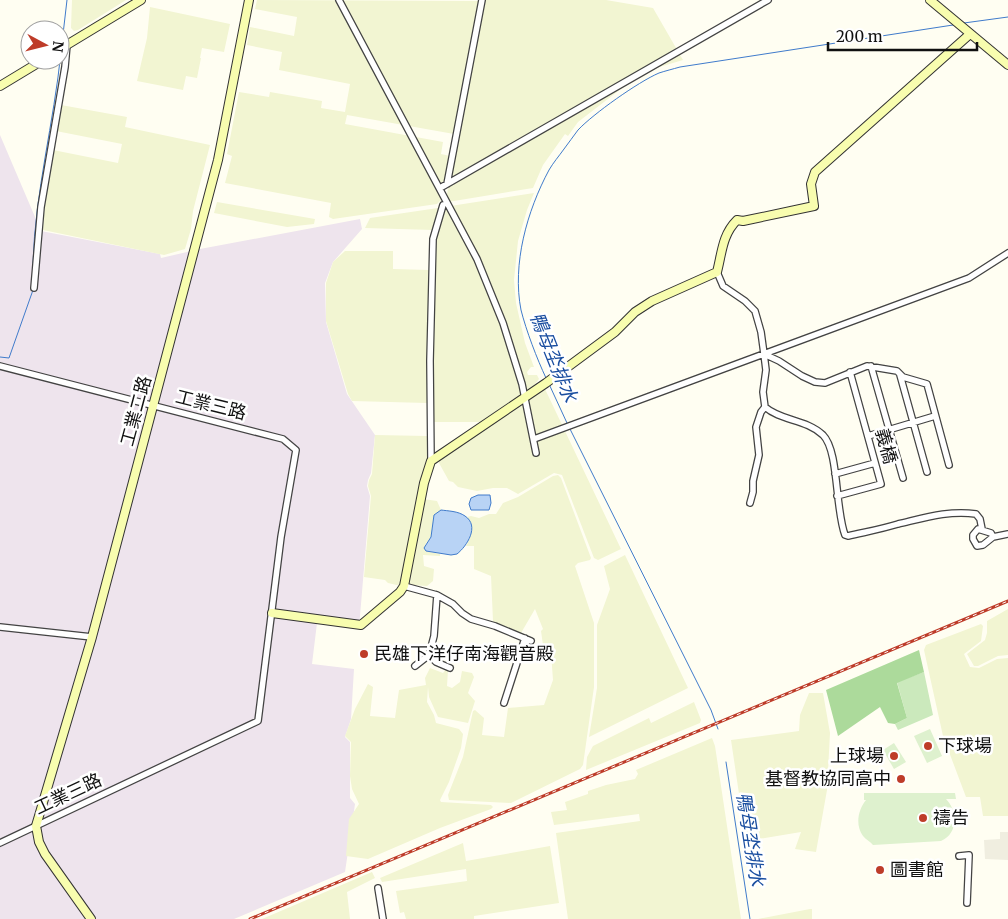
<svg xmlns="http://www.w3.org/2000/svg" width="1008" height="919" font-family="Merriweather,'Noto Sans TC',serif">
  <style>
    .industrial { fill: #eee4ed }
    .farmland { fill: #f2f5d2 }
    .green { fill: #cbe9bc }
    .forest { fill: #acda9b }
    .pitch { fill: #def1ce }
    .plaza { fill: #f0eee0 }
    .water { fill: #b8d3f5; stroke: #407bcb }
    .lines { fill: none; stroke-linecap: round; stroke-linejoin: round }
    .stream { stroke: #407bcb; stroke-width: 1 }
    .street-casing { stroke: #434343; stroke-width: 8 }
    .secondary-casing { stroke: #323232; stroke-width: 10 }
    .street { stroke: #fff; stroke-width: 5.5 }
    .secondary { stroke: #f8fdaf; stroke-width: 8 }
    .rail-casing { stroke: #be3c29; stroke-width: 3 }
    .rail { stroke: #fff; stroke-width: 1; stroke-dasharray: 4; stroke-linecap: butt }
    .poi-dot { fill: #be3c29; stroke: #fff; stroke-width: 2 }
    .labels { text-anchor: middle; stroke-width: 5; stroke-linejoin: round; paint-order: stroke }
    .street-label { font-size: 18px; fill: #101010; stroke: #fff }
    .poi-label { font-size: 18px; fill: #101010; stroke: #fff; text-anchor: start }
    .water-label { font-size: 19px; font-style: italic; fill: #1a4ea0; stroke: #fff }
  </style>
  <rect width="100%" height="100%" fill="#fffef2"/>
  <path class="industrial" d="M0,135L41,231L160,254L161,258L200,249L360,219L362,229L333,262L325,283L326,322L347,394L375,435L371,473L368,480L367,486L370,496L359,628L317,623L312,664L354,669L351,719L345,737L350,742V798L355,804L345,872L234,919H0Z"/>
  <path class="farmland" d="M72,0H126L78,30L74,31L71,28Z
    M257,0L479,1L454,134L347,115L345,124L443,142L441,154L450,156L441,200L437,204L333,219L329,217L331,203L225,183L232,156L227,154L239,92L269,97L270,92L322,101L321,108L345,112L350,84L279,70L282,52L247,45L250,27L294,36L297,17L255,9Z
    M485,0H606L653,8L683,60L656,68L630,82L578,122L568,136L565,134L543,165L533,188L448,202L446,199Z
    M150,7L230,24L224,52L202,48L200,58H201L197,78L186,76L183,90L137,81L147,38Z
    M61,105L127,117L125,127L210,145L193,211L191,229L185,249L164,255L43,230L45,199L53,150L118,163L122,144L56,131Z
    M534,193L527,210L518,241L514,280L516,303L525,343L534,367H531L527,372L528,375H537L539,379L533,387L482,422H433L435,240L444,207Z
    M217,202L315,219L314,224L287,227L214,213Z
    M438,208L440,211L433,230L365,228L370,218Z
    M345,251H393V269L429,270L427,403L352,401L348,394L326,321V283L333,262Z
    M542,387L545,389L621,549L598,560L594,558L562,475L554,473L518,494L507,488H493L477,491L458,487L453,482L449,481L439,463V461Z
    M375,435L427,436L428,460L401,586L388,583L385,580L364,577L371,496L368,486L369,480L372,474Z
    M558,475L561,478L591,558L590,560L578,563L575,566L594,623V687L583,765L580,769L511,803L449,800L448,795L463,757L473,711L475,710L484,718L482,735L504,737L508,708L544,705L553,680L551,653L543,645L541,631L543,629L535,609L521,633L519,634L495,624L493,621L491,576L474,569V546H466L470,538L469,521L467,517L471,516L479,518L489,514H496L503,503L518,497L553,476Z
    M423,499L437,501L441,510L434,515L431,537L425,545L430,552L440,554V556L423,555L424,566L434,569L433,581L427,586L411,585L407,583Z
    M625,555L688,688L589,737L597,688V625L610,589L604,566Z
    M1008,609V655L998,656L978,666H974L967,654L985,640L987,633V621Z
    M981,624L983,626L981,641L964,654L970,667L979,668L997,659L1008,658V816H983L980,797H966L943,736L924,650L926,645Z
    M430,668L443,673L446,669L448,670L447,686L452,688L460,682L462,671L472,673L474,677L468,693L475,701L468,723L438,717L429,697L428,687L427,702L434,715L436,723L459,729L463,734L461,748L449,782L440,800L441,802L491,805L493,807L491,809L440,828L368,859L346,856L349,819L359,804L352,789L350,776L351,742L345,736L355,709L368,684L373,687L370,716L395,718L399,690L426,685L425,678Z
    M809,693H823L830,733L827,790L816,852L795,849L801,832L746,841L731,740L799,731L800,715Z
    M694,702L701,720L700,723L586,770L587,757L593,746L649,718L651,723Z
    M712,738L715,746L741,919H568L556,833L640,821L639,814L554,825L551,812L567,810L565,802L588,794V791L606,785L635,779L638,774L636,770Z
    M463,843L466,861L550,846L559,903L474,916V919H406L404,912L400,913L396,891L467,881L466,869L382,882L380,878Z
    M372,872L375,878L347,892L350,919H262Z
    M810,909H812V919H758Z"/>
  <path class="green" d="M924,672L933,715L898,730L895,724L907,718L897,682Z"/>
  <path class="forest" d="M919,650L924,672L897,683L907,718L895,724L888,723L880,707L838,736L826,690Z"/>
  <path class="pitch" d="M930,729L942,756L927,763L914,736Z
    M894,743L906,762L894,769L883,750Z
    M864,793H955L956,799H946C958,811 958,834 941,841L873,845C870,841 866,840 863,836C855,825 858,810 866,800H864Z"/>
  <path class="plaza" d="M1000,832H1008V860L985,859L984,840L1000,839Z"/>
  <path class="water" d="M478,495H490L491,503L489,510H471L469,504L471,498Z
    M441,510C448,511 458,511 465,516C480,526 467,546 457,554L451,555L426,551L424,548L431,537L434,515Z"/>
  <g class="lines">
    <path class="stream" d="M964,23L1008,17
      M62,43L67,0
      M33,263C35,192 54,122 61,52
      M0,357L9,358L33,290
      M546,378C537,359 526,330 521,310C512,264 527,211 549,170C553,163 559,156 564,149C569,143 573,136 578,130C593,114 638,82 659,73C665,71 673,69 680,67L953,25
      M549,384L567,423
      M570,429L711,710L718,729
      M726,762L750,919"/>
    <g class="street-casing">
      <path id="street" d="M339,0L477,259L503,323L522,384L536,453
        M447,184L482,0
        M440,188L768,0
        M717,272L723,286L745,301L755,311L761,332L764,354L779,361L802,376L815,382L825,383L867,366L897,371L903,377L927,384L949,465
        M34,288L41,207L65,67L67,45
        M0,366L283,439L296,450L281,537L258,721L0,843
        M871,366L903,478
        M900,375L927,472
        M765,407C781,421 806,419 823,435C839,451 835,509 845,535L848,536C865,532 882,529 898,524C924,518 949,510 976,514L980,519L982,529
        M868,436L935,416
        M534,439L969,278L1008,253
        M431,461L430,361L433,239L443,205
        M835,474L875,463
        M837,496L881,484L850,372
        M750,503L753,492V481L759,455L756,427L761,412L765,407L763,392L766,370L764,354
        M993,537L991,533L978,529L973,535V539L977,546L983,545L993,537L1008,534
        M404,586L437,595L434,636L429,655L415,666
        M437,595L453,604L462,613L471,619L495,626L531,641
        M0,627L92,637
        M429,655L436,662L450,668
        M504,703L525,638
        M959,856L969,855L967,903
        M378,888L383,919"/>
    </g>
    <g class="secondary-casing">
      <path id="secondary" d="M930,0L1008,65
        M60,49L141,0
        M0,86L43,60
        M272,613L361,625L400,592L404,586L424,483L431,461L546,383L615,332L635,312L652,301L717,272C722,253 722,235 737,220L743,221L814,206L811,184L815,172L970,34
        M91,919L45,854L39,842L36,826L92,637L218,160L249,0"/>
    </g>
    <use href="#street" class="street"/>
    <use href="#secondary" class="secondary"/>
    <g class="rail-casing">
      <path id="rail" d="M250,919L1008,601"/>
    </g>
    <use href="#rail" class="rail"/>
  </g>
  <g class="poi-dot">
    <circle cx="364" cy="654" r="5"/>
    <circle cx="928" cy="746" r="5"/>
    <circle cx="894" cy="756" r="5"/>
    <circle cx="901" cy="779" r="5"/>
    <circle cx="923" cy="818" r="5"/>
    <circle cx="880" cy="870" r="5"/>
  </g>
  <g class="labels">
    <g class="street-label">
      <text transform="translate(211 405) rotate(14)" y="6">工業三路</text>
      <text transform="translate(136 411) rotate(-75)" y="6">工業二路</text>
      <text transform="translate(886 446) rotate(75)" y="6">義橋</text>
      <text transform="translate(68 794) rotate(-25)" y="6">工業三路</text>
    </g>
    <g class="poi-label">
      <text x="374" y="660">民雄下洋仔南海觀音殿</text>
      <text x="938" y="752">下球場</text>
      <text x="884" y="762" text-anchor="end">上球場</text>
      <text x="891" y="785" text-anchor="end">基督教協同高中</text>
      <text x="933" y="824">禱告</text>
      <text x="890" y="876">圖書館</text>
    </g>
    <g class="water-label">
      <text transform="translate(554 357) rotate(68)" y="7">鴨母坔排水</text>
      <text transform="translate(751 839) rotate(81)" y="7">鴨母坔排水</text>
    </g>
  </g>
  <g transform="translate(45 45) rotate(97)"><circle r="24" fill="#ffffff" stroke="#9f9f9f"/>
  <path d="M0-4L9 19L0 12L-9 19Z" fill="#be3c29"/>
  <text y="-8" font-size="14" font-weight="bold" text-anchor="middle" fill="#101010">N</text>
  </g>
  <path d="M828 42v8h149v-8" fill="none" stroke="#101010" stroke-width="2.5"/>
  <text x="836" y="42" font-size="15" fill="#101010" stroke="#ffffff" stroke-width="4" paint-order="stroke">200 m</text>
</svg>
